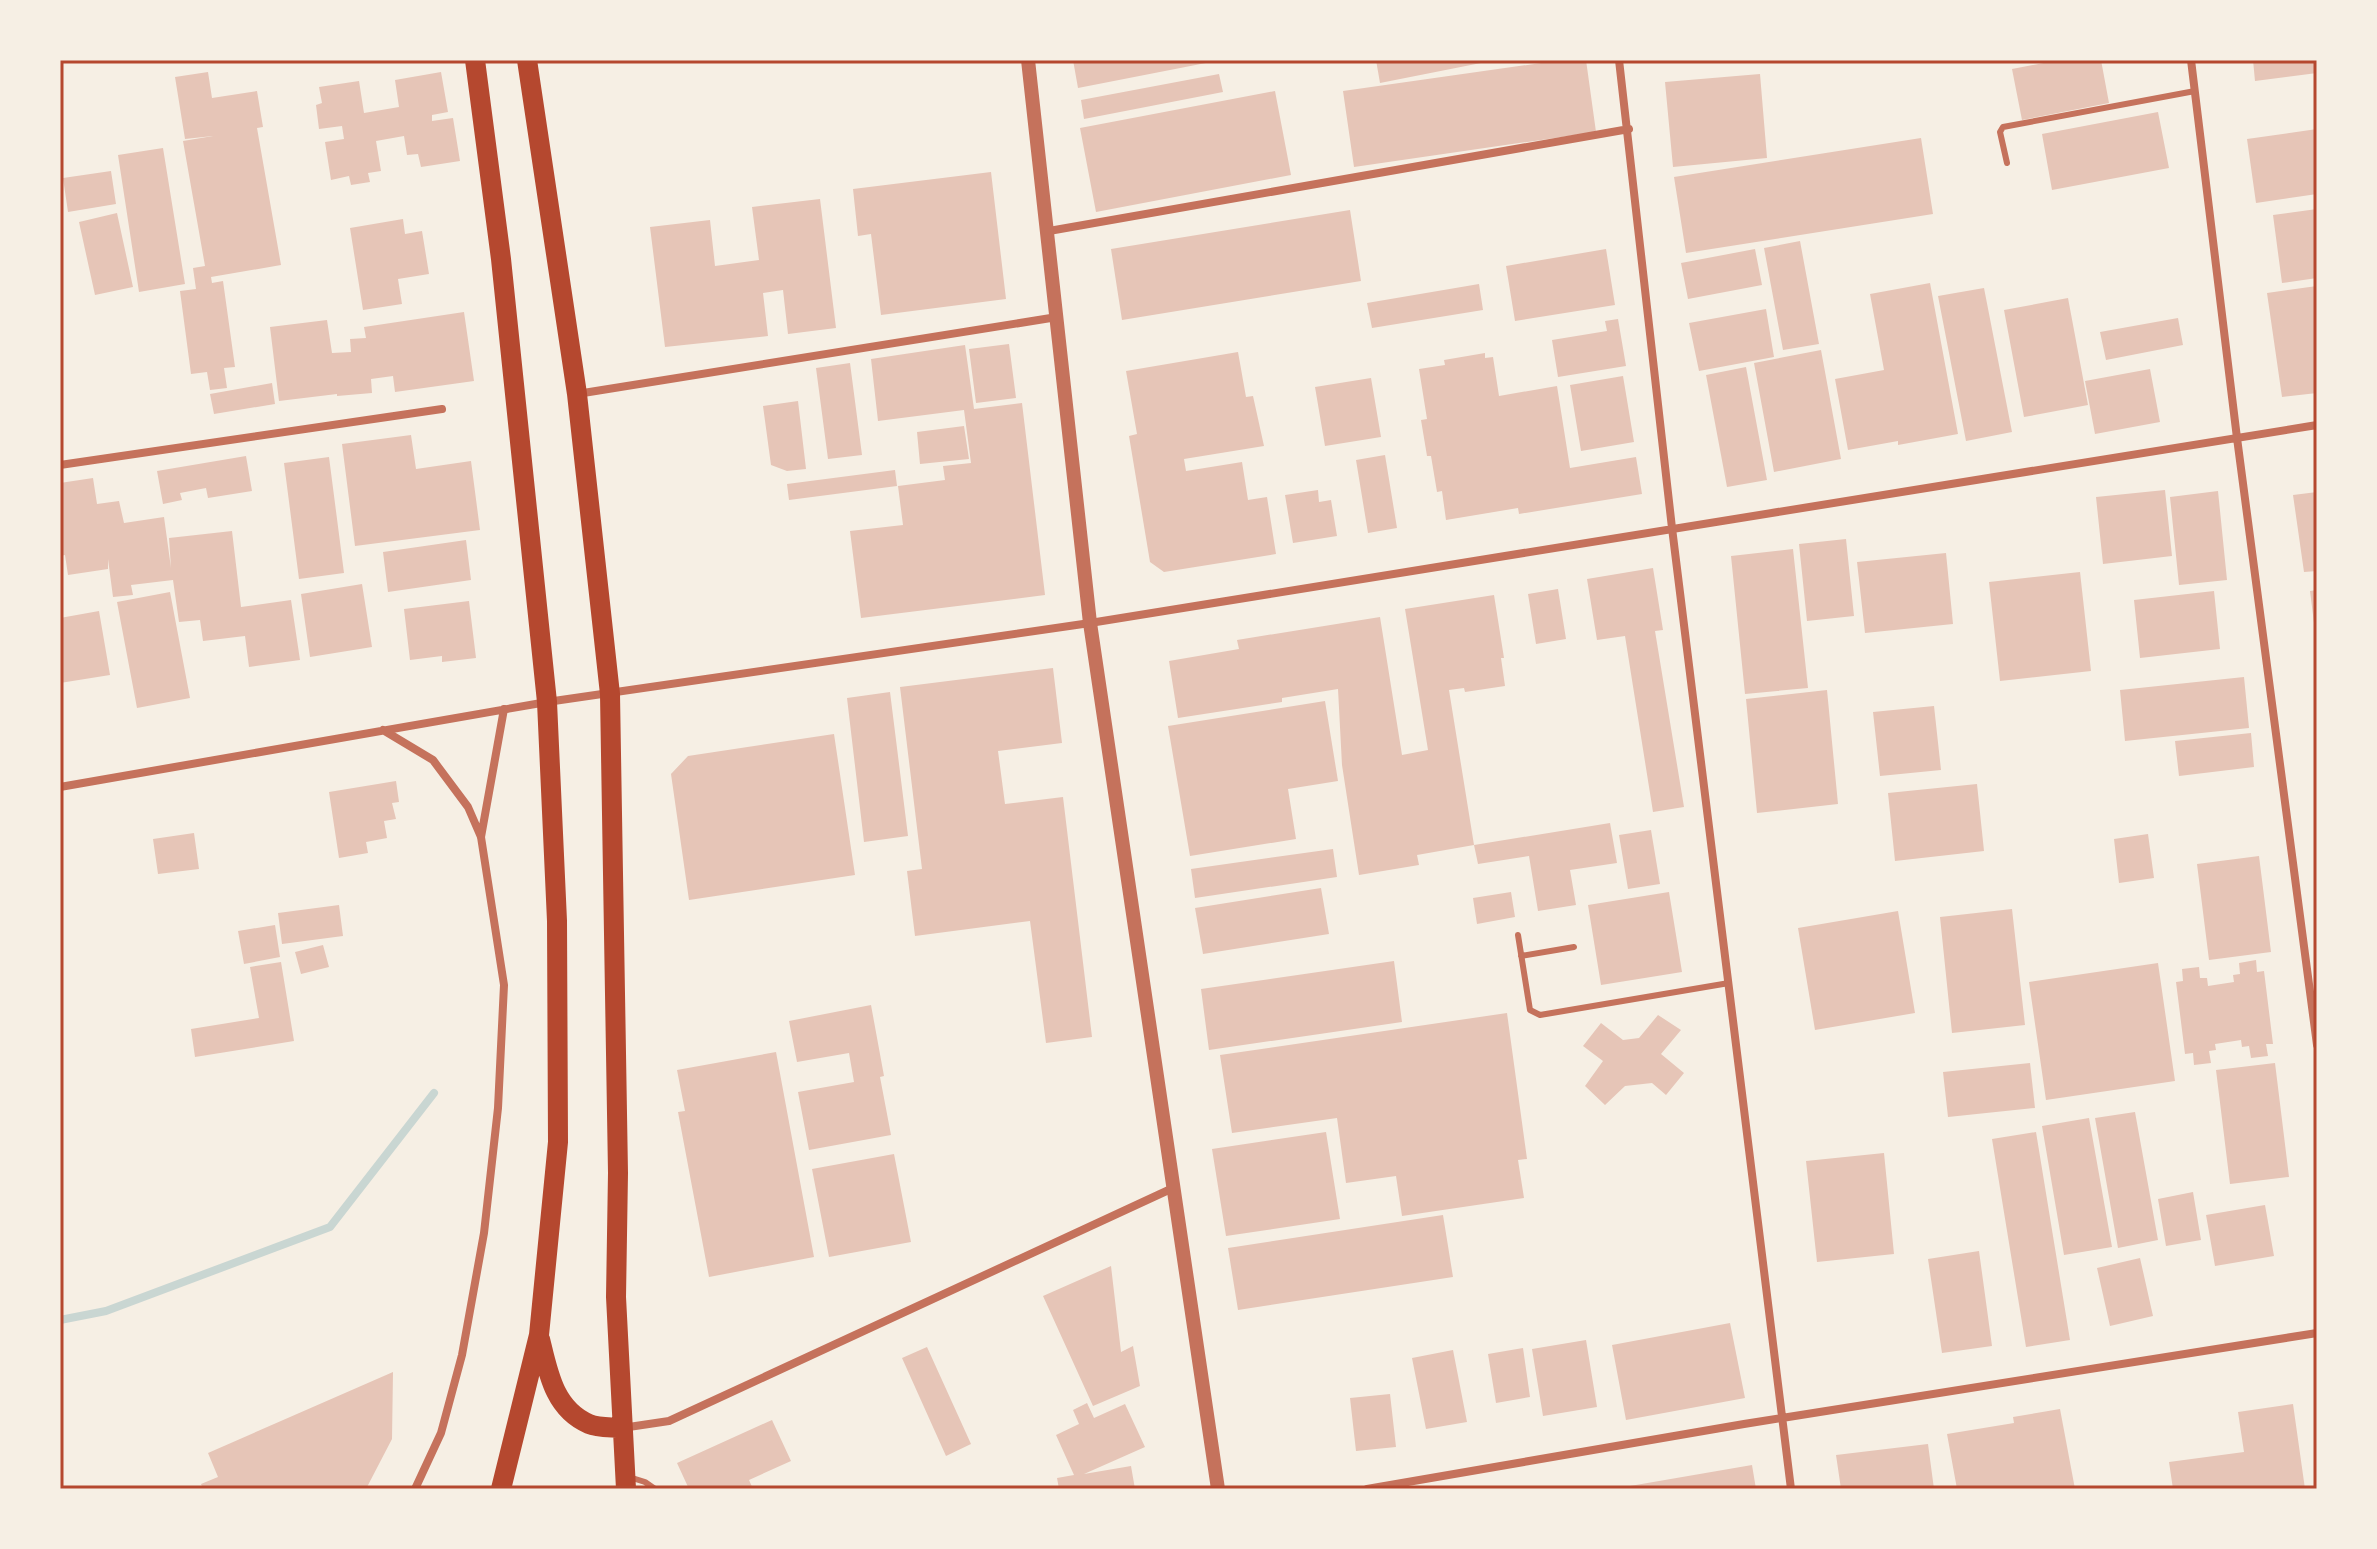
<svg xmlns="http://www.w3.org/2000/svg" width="2377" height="1549" font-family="'Zilla Slab',serif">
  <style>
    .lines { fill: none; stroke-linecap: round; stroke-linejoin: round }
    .stream { stroke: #c9d6d2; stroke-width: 8 }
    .building { fill: #e6c5b7 }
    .service { stroke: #c5725c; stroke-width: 6 }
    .minor { stroke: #c5725c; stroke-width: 8 }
    .tertiary { stroke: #c5725c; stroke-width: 14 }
    .primary { stroke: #b5482f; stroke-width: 20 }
    .neatline { fill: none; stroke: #b5482f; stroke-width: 3 }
  </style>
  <rect width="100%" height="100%" fill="#f6efe4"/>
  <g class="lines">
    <path class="stream" d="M60,1320L106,1311L330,1227L434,1093"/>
  </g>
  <path class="building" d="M1073,60H1216V61L1078,88Z
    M1376,60H1491V61L1380,83Z
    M1562,60H1586L1596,132L1354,167L1343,91Z
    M2059,60H2101L2109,103L2022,120L2012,69Z
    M2253,60H2317V73L2255,81Z
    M208,72L212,98L257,91L263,127L257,128L281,265L211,277L212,283L223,281L235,367L224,368L227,388L210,390L207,372L191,374L180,291L196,289L193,268L205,266L183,141L213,136L185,139L175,77Z
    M441,72L448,112L432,115V121L453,118L460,161L421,167L418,154L407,155L404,136L376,141L381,171L368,173L370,182L351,185L349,176L331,180L325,142L344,139L342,126L319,129L316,105L322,103L319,87L359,81L364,113L399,107L395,80Z
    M1219,74L1223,92L1084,119L1081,100Z
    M1760,74L1767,158L1673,167L1665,82Z
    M1275,91L1291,175L1096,212L1080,128Z
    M2158,112L2169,168L2052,190L2042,134Z
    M2317,129V194L2256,203L2247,139Z
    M1921,138L1933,214L1686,253L1674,177Z
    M163,148L185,284L139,292L118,155Z
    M111,171L116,204L68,212L63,178Z
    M991,172L1006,299L881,315L871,234L858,236L853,189Z
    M820,199L836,328L788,334L783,290L763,293L768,336L665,347L650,227L710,220L715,266L759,260L752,207Z
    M2317,209V278L2282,283L2273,215Z
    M1350,210L1361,281L1122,320L1111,249Z
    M117,213L133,287L95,295L79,222Z
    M403,219L405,234L422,231L429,274L398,279L402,304L363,310L350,228Z
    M1800,241L1819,344L1783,350L1764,248Z
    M1606,249L1615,305L1515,321L1506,266Z
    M1755,249L1762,285L1688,299L1681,263Z
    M1930,283L1958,434L1898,445V441L1848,450L1835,379L1884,370L1870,294Z
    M1479,284L1483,310L1372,328L1367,303Z
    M2317,286V393L2282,397L2267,293Z
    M1984,288L2012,432L1966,441L1938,296Z
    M2068,298L2088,405L2024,417L2004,310Z
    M1766,309L1774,357L1699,371L1689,323Z
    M464,312L474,381L395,392L393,376L371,379L372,393L337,396V394L279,401L270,327L327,320L332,353L351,352L350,339L366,338L364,327Z
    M2178,318L2183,345L2106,360L2100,332Z
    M1618,319L1626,366L1558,377L1552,340L1607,331L1605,321Z
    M1009,344L1016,398L976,403L969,349Z
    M965,345L974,409L1022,403L1045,595L861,618L850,531L903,525L898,486L945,480L943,466L971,463L964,410L878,421L871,359Z
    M1821,350L1841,459L1774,472L1754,363Z
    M1238,352L1246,397L1253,396L1264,446L1184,459L1186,471L1242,462L1248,500L1267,497L1276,554L1164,572L1150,562L1129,436L1137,434L1126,371Z
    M1485,353V358L1493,357L1499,396L1557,386L1570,468L1636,457L1642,494L1519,514L1518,508L1446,520L1442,491L1437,492L1431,456H1427L1421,420L1427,419L1419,369L1445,365L1444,360Z
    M850,363L862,455L828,459L816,368Z
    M1746,367L1767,480L1727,487L1706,375Z
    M2150,369L2160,422L2095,434L2085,381Z
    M1623,376L1634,442L1581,451L1570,385Z
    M1371,378L1381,437L1325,446L1315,387Z
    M272,383L275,404L214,414L210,394Z
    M798,401L806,469L787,471L771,465L763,406Z
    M964,426L969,459L920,464L917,432Z
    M411,435L416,469L471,461L480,530L355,546L342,444Z
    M1385,455L1397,528L1368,533L1356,460Z
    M246,456L252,491L208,498L206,488L180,493L182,500L163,504L157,471Z
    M329,457L344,573L299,579L284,463Z
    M895,470L897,486L789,500L787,484Z
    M93,478L97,504L119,501L124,523L164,517L171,568L169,538L232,531L241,607L291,600L300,660L249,667L245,636L203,641L200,620L179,622L173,580L131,585L133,595L113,597L108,559V569L68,575L65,555L60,556V483Z
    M1318,490L1319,502L1331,500L1337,536L1293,543L1285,495Z
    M2165,490L2172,556L2103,564L2096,497Z
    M2218,491L2227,580L2179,585L2170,497Z
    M2317,492V571L2304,572L2293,495Z
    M1846,539L1854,616L1807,621L1799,544Z
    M466,540L471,580L388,592L383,552Z
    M1793,549L1808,688L1745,694L1731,556Z
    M1946,553L1953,624L1865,633L1857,562Z
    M1653,568L1663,630L1655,631L1684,807L1653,812L1625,636L1597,640L1587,579Z
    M2080,572L2091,671L2000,681L1989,582Z
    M362,584L372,647L310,657L301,594Z
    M1558,589L1566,639L1536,644L1528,594Z
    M2317,590V631H2315L2310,591Z
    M2214,591L2220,649L2140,658L2134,600Z
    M170,592L190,698L137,708L117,602Z
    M1494,595L1504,658H1501L1505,686L1465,692L1464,688L1449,690L1474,845L1417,855L1419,865L1359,875L1342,765L1338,689L1282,698V702L1178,718L1169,661L1239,649L1237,640L1380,617L1402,755L1428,750L1405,609Z
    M469,601L476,658L442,662V656L410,660L404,609Z
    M99,611L110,675L60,683V618Z
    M1053,668L1062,743L998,751L1005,804L1063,797L1092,1037L1046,1043L1030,921L915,936L907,871L922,869L900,687Z
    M2244,677L2249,728L2125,741L2120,690Z
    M1827,690L1838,804L1757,813L1746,699Z
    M890,692L908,836L864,842L847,698Z
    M1325,701L1338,781L1288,789L1296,839L1190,856L1168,726Z
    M1934,706L1941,770L1880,776L1873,712Z
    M2251,733L2254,767L2179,776L2175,741Z
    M834,734L855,875L689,900L671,774L688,756Z
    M396,781L399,802L392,803L396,819L384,821L387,838L366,842L368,853L339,858L329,792Z
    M1977,784L1984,851L1895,861L1888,793Z
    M1610,823L1617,863L1570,870L1576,905L1538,911L1529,856L1478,864L1474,845Z
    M1651,830L1660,884L1628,889L1619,835Z
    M194,833L199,869L158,874L153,839Z
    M2148,834L2154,878L2119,883L2114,839Z
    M1333,849L1337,877L1195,898L1191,869Z
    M2259,856L2271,952L2209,960L2197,864Z
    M1321,888L1329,934L1203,954L1195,908Z
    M1511,892L1515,917L1477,924L1473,898Z
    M1669,892L1682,972L1601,985L1588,905Z
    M339,905L343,936L282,944L278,913Z
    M2012,909L2025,1025L1952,1033L1940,917Z
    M1898,911L1915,1013L1815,1030L1798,928Z
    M275,925L280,957L244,964L238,931Z
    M323,945L329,967L301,974L295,952Z
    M2256,960L2257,972L2264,971L2273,1044H2266L2268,1056L2251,1058L2249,1046L2242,1047L2241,1040L2215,1044L2216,1050L2209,1051L2211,1063L2194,1065L2193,1053L2185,1054L2176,982L2183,981L2182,969L2199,967L2200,978H2207L2208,986L2234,982L2233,975L2240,974L2239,963Z
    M1394,961L1402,1022L1209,1050L1201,989Z
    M281,962L294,1041L195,1057L191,1029L259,1018L250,967Z
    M2158,963L2175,1081L2046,1100L2029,982Z
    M871,1005L884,1076L880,1077L891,1135L809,1150L798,1092L854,1082L849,1053L797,1062L789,1021Z
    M1507,1013L1527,1159L1518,1160L1524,1198L1402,1216L1396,1176L1346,1183L1337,1118L1232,1133L1220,1055Z
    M1658,1015L1681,1030L1661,1054L1684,1073L1666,1095L1652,1083L1625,1086L1605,1105L1585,1086L1603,1061L1583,1046L1601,1023L1623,1040L1639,1038Z
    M776,1052L814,1257L709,1277L678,1112L685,1111L677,1070Z
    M2030,1063L2035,1108L1948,1117L1943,1072Z
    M2275,1063L2289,1177L2230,1184L2216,1070Z
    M2135,1112L2158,1240L2118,1248L2095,1118Z
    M2089,1118L2112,1247L2064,1255L2042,1126Z
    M1326,1132L1340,1219L1226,1236L1212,1149Z
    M2036,1132L2070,1340L2026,1347L1992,1139Z
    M1884,1153L1894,1254L1817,1262L1806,1161Z
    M894,1154L911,1242L829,1257L812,1169Z
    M2193,1192L2201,1240L2166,1246L2158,1199Z
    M2265,1205L2274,1256L2215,1266L2206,1215Z
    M1443,1215L1453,1277L1238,1310L1228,1248Z
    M1979,1251L1992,1346L1942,1353L1928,1259Z
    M2140,1258L2153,1316L2110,1326L2097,1268Z
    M1111,1266L1121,1352L1133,1346L1140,1386L1093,1406L1043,1296Z
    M1730,1323L1745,1398L1626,1420L1612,1345Z
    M1586,1340L1597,1407L1543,1416L1532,1349Z
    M927,1347L971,1444L946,1456L902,1358Z
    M1523,1348L1530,1397L1496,1403L1488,1354Z
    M1453,1350L1467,1422L1426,1429L1412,1358Z
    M393,1372L392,1439L366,1489H203L201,1484L218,1477L208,1453Z
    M1390,1394L1396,1447L1356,1451L1350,1398Z
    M1087,1403L1094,1418L1125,1404L1145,1447L1084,1474L1131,1466L1135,1489H1059L1057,1478L1074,1475L1056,1435L1079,1424L1073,1410Z
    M2293,1404L2305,1489H2173L2169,1462L2244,1452L2238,1412Z
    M2060,1409L2075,1489H1957L1947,1434L2014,1423L2013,1417Z
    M772,1420L791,1461L749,1480L753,1489H689L677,1463Z
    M1928,1444L1934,1489H1841L1836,1455Z
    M1752,1465L1756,1489H1631L1630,1486Z"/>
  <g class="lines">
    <path class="service" d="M2007,163L2000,132L2003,127L2195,91
      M1518,935L1530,1010L1540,1015L1729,983
      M1521,956L1574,947
      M629,1477L645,1482L655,1489"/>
    <path class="minor" d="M1619,60L1672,528L1791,1489
      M2191,60L2237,438L2317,1045
      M1049,231L1629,129
      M577,394L1057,317
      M60,465L442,409
      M383,730L433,760L468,807L481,837L504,985L498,1108L484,1233L462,1355L441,1433L415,1489
      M60,787L547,702L1090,623L2317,425
      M481,837L504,709
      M622,1428L669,1421L1173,1188
      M1367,1489L1744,1424L2317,1333"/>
    <path class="tertiary" d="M1028,60L1090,623L1218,1489"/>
    <path class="primary" d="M475,60L501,259L547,702L557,921L558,1142L539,1335L501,1489
      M527,60L577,394L610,694L618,1173L616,1297L626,1489
      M540,1339C548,1372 554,1409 589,1424C598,1428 611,1427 621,1428"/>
  </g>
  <rect width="2377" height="1549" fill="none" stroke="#f6efe4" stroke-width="124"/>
  <rect x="62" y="62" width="2253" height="1425" class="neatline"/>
</svg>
